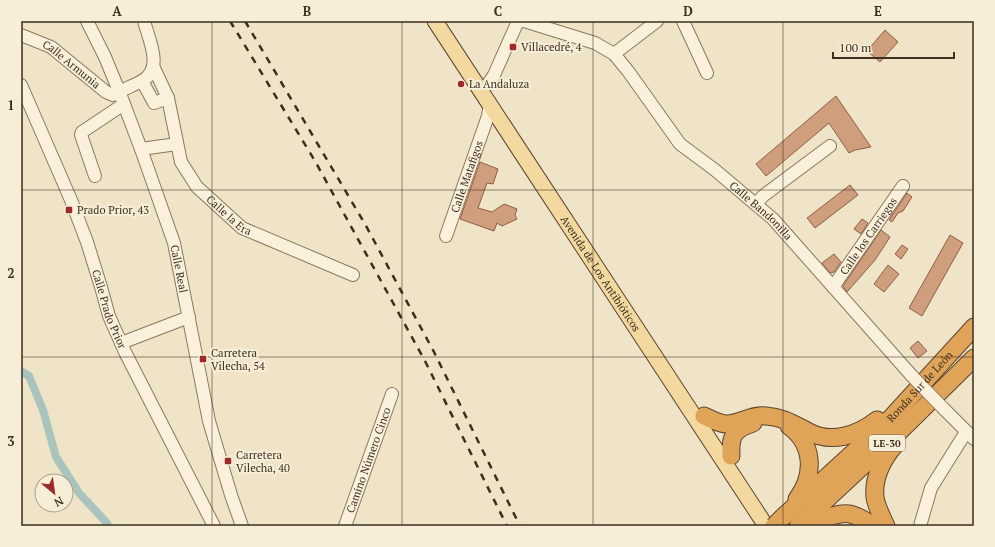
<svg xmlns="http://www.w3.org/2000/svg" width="995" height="547" font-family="'PT Serif',serif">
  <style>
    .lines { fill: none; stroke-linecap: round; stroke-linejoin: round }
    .canal { stroke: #a9c4bc; stroke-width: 8 }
    .building { fill: #cf9f7d; stroke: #8d5f41 }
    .minor-casing { stroke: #8d765c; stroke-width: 14 }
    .major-casing { stroke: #5b4430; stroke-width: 17 }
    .highway-casing { stroke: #5b4430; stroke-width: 19 }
    .minor { stroke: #faf1dc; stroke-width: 12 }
    .major { stroke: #f3d9a0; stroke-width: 15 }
    .highway { stroke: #e0a458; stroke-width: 17 }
    .rail { stroke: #3d2e20; stroke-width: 2.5; stroke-dasharray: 7 7; stroke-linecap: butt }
    .minor-bridge-casing { stroke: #8d765c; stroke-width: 14; stroke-linecap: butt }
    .highway-bridge-casing { stroke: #5b4430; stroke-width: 19; stroke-linecap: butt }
    .minor-bridge { stroke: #faf1dc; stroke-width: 12 }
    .highway-bridge { stroke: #e0a458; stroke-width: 17 }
    .grid { fill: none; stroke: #3d2e20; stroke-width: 1; stroke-opacity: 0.55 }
    .poi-dot { fill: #9e2a2b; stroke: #f7eed8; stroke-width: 1.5 }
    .labels { text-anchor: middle; stroke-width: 4; stroke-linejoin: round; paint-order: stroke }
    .shield { fill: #f7eed8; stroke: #756857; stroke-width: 1 }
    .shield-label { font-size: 10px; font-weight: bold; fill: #3d2e20 }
    .poi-label { font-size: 11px; fill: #3d2e20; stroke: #f7eed8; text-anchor: start }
    .street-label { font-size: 11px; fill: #3d2e20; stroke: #f7eed8 }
    .neatline { fill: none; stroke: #3d2e20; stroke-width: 1.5 }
    .grid-label { font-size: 13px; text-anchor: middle; font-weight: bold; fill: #3d2e20 }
  </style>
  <rect width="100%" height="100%" fill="#f0e4c8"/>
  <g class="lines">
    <path class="canal" d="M21,371L29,376L43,410L56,457L79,493L107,523L108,526"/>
  </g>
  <path class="building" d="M885,30L898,42L880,62L867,51Z
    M836,96L871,147L855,150L849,153L829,123L766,176L756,164Z
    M480,162L498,169L493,184L487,183L478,208L492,212L504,204L517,209L515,215L517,219L502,226L497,223L494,231L460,219Z
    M850,185L858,195L815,228L807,218Z
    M907,193L912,197L903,211L898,213L892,222L889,220Z
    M862,219L868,223L861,234L854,229Z
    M881,230L890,237L875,260L847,292L843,286Z
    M950,235L963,243L922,316L909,308Z
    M902,245L908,249L901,259L895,254Z
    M834,254L841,262L834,272L830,273L822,263Z
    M888,265L899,274L884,292L874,284Z
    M918,341L927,351L918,358L910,348Z"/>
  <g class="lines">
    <g class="minor-casing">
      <g id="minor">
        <path id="s1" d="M87,21L105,57L119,91L141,149L174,243L209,421L231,495L242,526"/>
        <path id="s2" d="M524,21L595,43L614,54L628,71L680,144L715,170L773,219L912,376"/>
        <path d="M683,21L707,73"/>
        <path id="s3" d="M21,35L51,47L106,92L113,95C122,90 132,86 142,81C164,69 149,40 144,21"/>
        <path d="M614,54L657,21"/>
        <path id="s4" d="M154,68L168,98L181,162L197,187L242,228L353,275"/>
        <path d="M142,81L154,103L168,98"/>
        <path d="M488,84L494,75L518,21"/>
        <path id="s5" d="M21,85L71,200L87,242L101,287L109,316L125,352L214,526"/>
        <path d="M141,149L177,144"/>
        <path d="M95,176L81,135L82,132L124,104"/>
        <path d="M756,204L763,196L830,146"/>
        <path id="s6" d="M446,236L488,116L490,103"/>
        <path id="s7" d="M833,287L903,186"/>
        <path d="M121,343L189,317"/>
        <path d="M944,409L974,439"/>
        <path id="s8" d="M345,526L392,394"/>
        <path d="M920,526L931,488L966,432"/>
      </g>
    </g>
    <g class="major-casing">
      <g id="major">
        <path id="s9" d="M435,21L766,526"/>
      </g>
    </g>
    <g class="highway-casing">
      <g id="highway">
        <path d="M704,416C711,419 719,424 727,424C739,424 753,414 766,416C783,417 793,424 809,432C832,444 858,435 877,420"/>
        <path d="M789,426C814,444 815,475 797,499"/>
        <path d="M731,456C730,437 733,429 753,423"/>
        <path id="s10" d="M783,517L890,419L974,327"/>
        <path d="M798,526L899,432L974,358"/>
        <path d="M812,526C820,519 839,512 850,514C859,516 866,521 873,526"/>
        <path d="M886,526C882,517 876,506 875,497C873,478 883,458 895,445"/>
      </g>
    </g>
    <use href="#minor" class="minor"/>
    <use href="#major" class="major"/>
    <use href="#highway" class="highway"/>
    <path class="rail" d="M230,21L315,161L425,361L507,526
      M245,21L365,224L434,352L520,526"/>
    <g class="minor-bridge-casing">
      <path id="minor-bridge" d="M912,376L944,409"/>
    </g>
    <g class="highway-bridge-casing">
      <path id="highway-bridge" d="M774,526L783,517"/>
    </g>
    <use href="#minor-bridge" class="minor-bridge"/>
    <use href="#highway-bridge" class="highway-bridge"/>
  </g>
  <path class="grid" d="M212,21V526M402,21V526M593,21V526M783,21V526M21,190H974M21,357H974"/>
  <g class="poi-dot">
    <rect x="509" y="43" width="8" height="8" rx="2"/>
    <circle cx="461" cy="84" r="4"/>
    <rect x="65" y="206" width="8" height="8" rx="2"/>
    <rect x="199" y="355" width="8" height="8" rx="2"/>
    <rect x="224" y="457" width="8" height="8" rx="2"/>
  </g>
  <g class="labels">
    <rect class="shield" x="869" y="435" width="36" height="16" rx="3"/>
    <g class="shield-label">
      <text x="887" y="447">LE-30</text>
    </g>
    <g class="poi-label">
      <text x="521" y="51">Villacedré, 4</text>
      <text x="469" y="88">La Andaluza</text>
      <text x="77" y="214">Prado Prior, 43</text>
      <text x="211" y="357">Carretera<tspan x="211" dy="13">Vilecha, 54</tspan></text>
      <text x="236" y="459">Carretera<tspan x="236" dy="13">Vilecha, 40</tspan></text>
    </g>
    <g class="street-label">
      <text dy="4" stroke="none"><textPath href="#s3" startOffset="59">Calle Armunia</textPath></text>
      <text dy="4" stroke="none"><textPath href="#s6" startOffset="63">Calle Matafigos</textPath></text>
      <text dy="4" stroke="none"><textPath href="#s2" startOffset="313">Calle Bandonilla</textPath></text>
      <text dy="4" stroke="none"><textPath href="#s4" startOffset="171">Calle la Era</textPath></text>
      <text dy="4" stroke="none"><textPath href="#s7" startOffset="62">Calle los Carriegos</textPath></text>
      <text dy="4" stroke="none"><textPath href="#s1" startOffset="265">Calle Real</textPath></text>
      <text dy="4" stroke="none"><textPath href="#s9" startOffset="302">Avenida de Los Antibióticos</textPath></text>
      <text dy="4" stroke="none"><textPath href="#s5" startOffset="241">Calle Prado Prior</textPath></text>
      <text dy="4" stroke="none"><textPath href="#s10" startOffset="189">Ronda Sur de León</textPath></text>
      <text dy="4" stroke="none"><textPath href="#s8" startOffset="70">Camino Número Cinco</textPath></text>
    </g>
  </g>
  <rect width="995" height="547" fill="none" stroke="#f7eed8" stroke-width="44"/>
  <g transform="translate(54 493) rotate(151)"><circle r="19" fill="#f7eed8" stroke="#ada18e"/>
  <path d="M0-3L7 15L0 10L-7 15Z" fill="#9e2a2b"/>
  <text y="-6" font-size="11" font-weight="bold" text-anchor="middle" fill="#3d2e20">N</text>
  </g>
  <path d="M833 52v6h121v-6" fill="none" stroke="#3d2e20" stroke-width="2"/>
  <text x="839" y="52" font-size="12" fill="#3d2e20" stroke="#f7eed8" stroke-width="3" paint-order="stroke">100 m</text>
  <rect x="22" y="22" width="951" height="503" class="neatline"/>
  <g class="grid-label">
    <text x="117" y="16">A</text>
    <text x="307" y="16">B</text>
    <text x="498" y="16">C</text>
    <text x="688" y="16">D</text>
    <text x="878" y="16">E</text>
    <text x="11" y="110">1</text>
    <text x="11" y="278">2</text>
    <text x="11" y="446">3</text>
  </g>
</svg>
